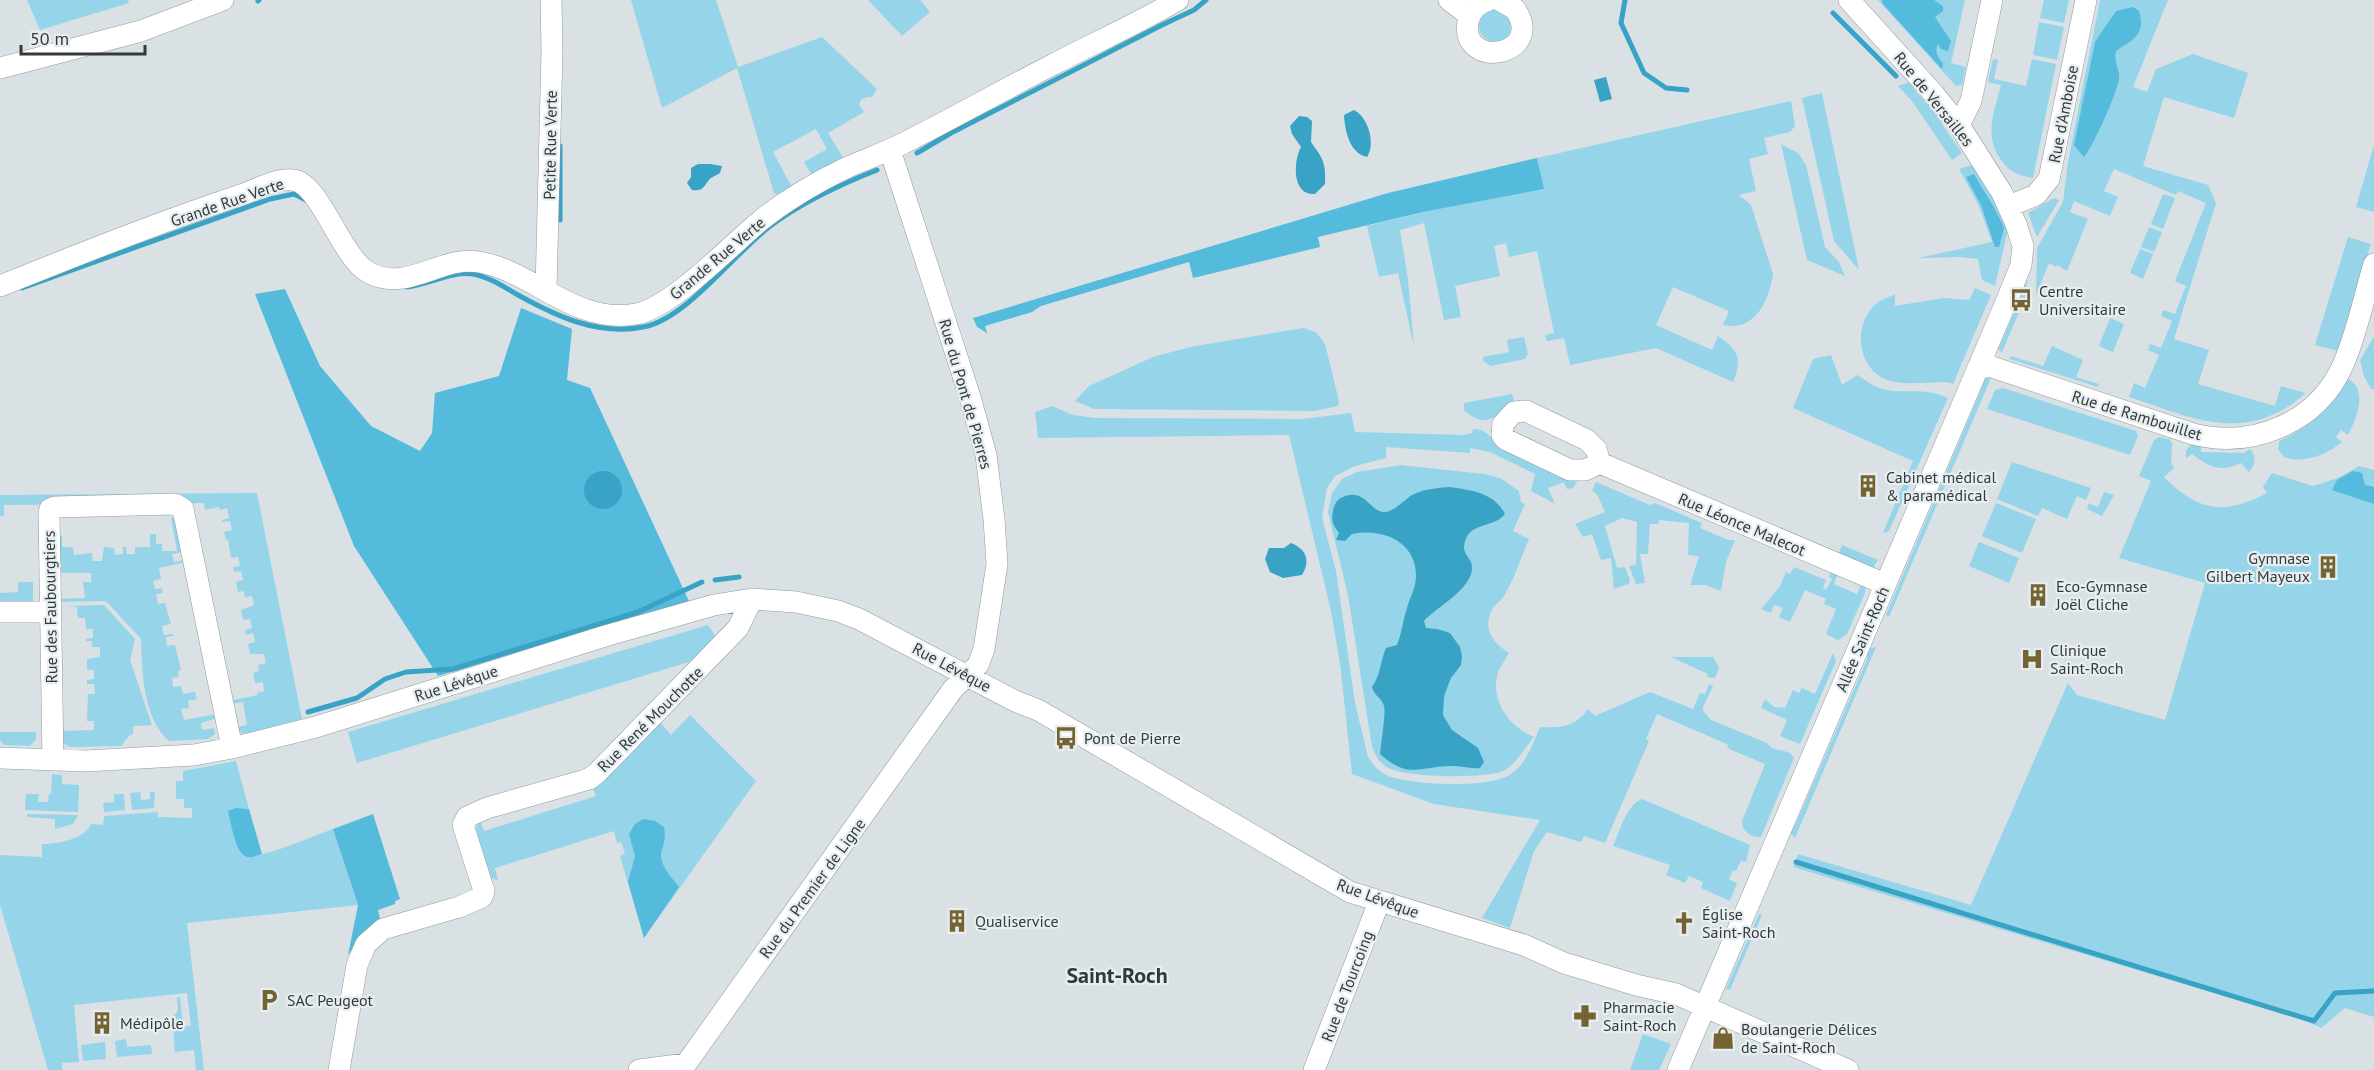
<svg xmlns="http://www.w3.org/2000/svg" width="2374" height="1070" font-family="'PT Sans',sans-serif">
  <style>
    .green { fill: #96d4ea }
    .forest { fill: #54bbdc }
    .water { fill: #38a3c4 }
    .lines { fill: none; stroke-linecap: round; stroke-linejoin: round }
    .stream { stroke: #38a3c4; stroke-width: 5 }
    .minor-casing { stroke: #929a9c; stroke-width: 22 }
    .minor { stroke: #fff; stroke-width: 21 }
    .labels { text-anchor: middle; stroke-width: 4.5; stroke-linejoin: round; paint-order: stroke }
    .street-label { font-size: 16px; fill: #36393a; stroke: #e6eef1 }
    .poi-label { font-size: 16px; fill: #36393a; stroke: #e6eef1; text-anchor: start }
    .district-label { font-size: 22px; font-weight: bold; fill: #32393b; stroke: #e6eef1 }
  </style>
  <rect width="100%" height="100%" fill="#d9e1e4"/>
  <path class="green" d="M27,0H128L129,3L40,30Z
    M631,0H716L738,67L822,37L877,89L872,97H867L861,100L859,105L864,112L828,133L845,161L813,177L804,162L827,149L816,129L773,152L793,189L783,196L774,193L737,68L662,108Z
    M868,0H920L930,12L902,36Z
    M1878,0H1965L1951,63L1966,67L1962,85L1956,86Z
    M2044,0H2069L2064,23L2040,18Z
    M2100,0H2168L2133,87L2147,92L2156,69L2193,54L2248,73L2234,118L2164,97L2143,166L2208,185L2216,203L2174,339L2209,350L2198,384L2275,406L2281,386L2305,393C2297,402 2285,409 2274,414C2225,437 2176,412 2129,397L2134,383L2145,388L2159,355L2148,350L2150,344L2161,348L2172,321L2161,316L2163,310L2175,314L2186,286L2175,281L2206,203L2178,191L2176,195L2114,169L2104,191L2118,197L2110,216L2074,201L2070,212L2088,219L2067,271L2057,265L2056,267L2049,263L2036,295L2037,248L2063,202L2068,162Z
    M1479 26a16 16 0 1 1 32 0a16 16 0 1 1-32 0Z
    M2039,22L2064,27L2057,60L2033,55Z
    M1993,59L1998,60L1994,79L2026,86L2032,59L2056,64L2033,178C2016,175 2008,171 1999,157C1984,134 1995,109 2001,85L1988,82Z
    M1912,81L1915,85L1913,88L1934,112L1962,153L1952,160L1912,101L1898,86Z
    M1822,93L1859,270L1834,241L1802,98Z
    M1791,101L1795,126L1790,132L1764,138L1768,154L1749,159L1756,191L1739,195L1751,205L1773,274C1769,301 1755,332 1723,325L1729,311L1673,287L1656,325L1712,350L1718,336C1738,350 1743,358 1733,382L1656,348L1570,365L1564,338L1547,341L1545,335L1554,333L1537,251L1509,257L1506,243L1494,246L1500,276L1455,286L1461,317L1444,320L1424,223L1400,230L1408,279L1414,347L1398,273L1379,277L1367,226L1423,212L1543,189L1537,158Z
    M1781,144L1798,153L1806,165L1825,247L1839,262L1845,276L1807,260Z
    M2374,145V212L2356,207Z
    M1975,164L1978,168L1975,171L1989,194L1991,193L2008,229L1995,286L1982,280L1978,259L1959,257L1918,258L1992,242L1979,206L1959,169Z
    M2163,194L2175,198L2163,229L2151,224Z
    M2054,198L2059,200L2037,237L2028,213Z
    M2149,227L2162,232L2154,252L2141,247Z
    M2348,237L2371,244L2338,351L2315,345Z
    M2140,249L2153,254L2143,279L2130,273Z
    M2027,275L2026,296L2002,352L1998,350L2022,294L2017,292Z
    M1975,288L1991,295L1953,384L1947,382C1929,382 1904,386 1887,380C1856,368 1852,323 1878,302C1883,299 1890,297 1895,294V306L1944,298L1969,300Z
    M2110,318L2124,324L2113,352L2099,346Z
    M1303,328L1316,332L1325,344L1339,401L1338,406L1314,411L1094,409L1075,401L1089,386L1153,357L1190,347Z
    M2374,336V389H2371L2364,376L2360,360Z
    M1524,337L1528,354L1525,359L1491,366L1484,362L1483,357L1509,352L1507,340Z
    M2052,346L2083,360L2076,377L2099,384L2098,387L2010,359L2011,356L2043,366Z
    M1831,355L1842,385L1857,375C1866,380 1872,386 1882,389C1906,395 1922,386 1948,398L1889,531L1883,533L1913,461L1793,408L1813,359Z
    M1985,378H1991L1889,617L1886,615L1981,390L1977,387Z
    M2348,379C2369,390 2356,419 2348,435L2341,430L2336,437L2342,442C2326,455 2304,464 2284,457L2278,449L2279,441C2309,428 2332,408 2348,379Z
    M2003,388L2136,431L2138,436L2130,455L1987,409L1995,390Z
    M1512,394L1516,406C1493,416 1486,430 1464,410V403Z
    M1052,406L1073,415L1096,418L1302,419L1351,413L1355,432L1464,435L1472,433L1473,429L1482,430L1494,439L1580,477L1573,488L1567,489L1564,482L1548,488L1555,504L1531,491L1535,474L1490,452L1470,448V453L1386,447V458L1355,466L1335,476L1327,488L1322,518L1336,571L1355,703L1368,757C1373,765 1379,772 1388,776C1412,785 1491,789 1511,774C1527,763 1533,743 1540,727C1561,728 1575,727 1588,709L1595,716L1650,692L1693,709L1700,693L1705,694L1709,684L1713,686L1703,707V711L1711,720L1767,743C1773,752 1782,749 1790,753L1794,758L1761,837C1751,838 1742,831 1742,821L1765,764L1729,749L1727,744L1657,714L1646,739L1649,741L1605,843L1584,836L1581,842L1547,832L1534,851L1510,928L1482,918L1540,820L1434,804L1352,774L1340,663L1331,611L1289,435L1038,438L1035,412Z
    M2159,437L2169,439L2172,443L2171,462L2174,468L2164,477C2197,511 2225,516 2267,493L2263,487L2272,473L2313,486L2338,478L2359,466L2374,470V1017L2345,1008L2321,1028L2304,1020L1793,867L1798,854L1971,905L2068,683L2077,695L2165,720L2205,583L2119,558L2151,481L2139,476L2154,440Z
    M2192,443L2201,446V452L2244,453L2250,449C2257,456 2255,465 2249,472L2241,463C2221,473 2209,467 2192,454L2186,458V451Z
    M2012,462L2091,488L2086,500L2077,496L2067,519L2042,508L2038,516L1997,499Z
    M1401,465L1484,474L1500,478L1519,491L1521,502L1525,504L1513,531L1529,539C1521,557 1515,578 1504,596C1501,601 1495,604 1492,610C1482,629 1493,643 1509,653C1506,659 1502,664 1499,670C1488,698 1509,727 1534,737C1525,747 1515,766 1503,771C1483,779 1402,778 1385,766C1378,761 1375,754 1372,747L1348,595L1328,512L1332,493L1342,479L1357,472Z
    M1596,482L1650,505L1655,503L1702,523L1700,528L1728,540H1735L1726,562L1721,591L1706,585H1690L1699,556L1688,555L1689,523L1659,520V524H1650L1648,554H1640L1645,583L1636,584L1629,566L1636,565L1637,522L1622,518L1605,526L1617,568L1625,567L1630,580L1629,584L1614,589L1611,558L1601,560L1592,534L1583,537L1575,524L1605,512L1598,496L1592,490Z
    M2104,492L2114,495L2102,516L2087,509L2089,503L2098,507Z
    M257,493L302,719L248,733H241L236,727L247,725L243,702L231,704L230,701L257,695V693L264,691L263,682L255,683L253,673L259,671L258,665L266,663L264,654H250L248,644L255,642L253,633L246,635L245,630L252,628L250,619L243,620L241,610L254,605L252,596L245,597L244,591L238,592L236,582L243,580L241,571L234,572L233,567L240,566L238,557L231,558L228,540H226L224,532L232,530L230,521L222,522V520L229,518L227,508L220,510L219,507L205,510L204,503L4,505V516H0V495Z
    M1996,503L2036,519L2022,553L1982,536Z
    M171,518H175L184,552L172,554L174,562L186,560V562L159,568L161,579L153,581L155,589L162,588L163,593L156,594L158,604L165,603L171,624L162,626L164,635L173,634V636L166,637L167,646L175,645L181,670L178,671L179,677L172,678L173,687L181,686L183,694L195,692L197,699L188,701L189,708L181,709L184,720L216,714L217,718L201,723L202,730L214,728L215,734L208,739L169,741C143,719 142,671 141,639L106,601L57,602V599L85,598L83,582H91V573H57L56,536H62V547H73L74,555L92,553L93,561H102L104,547L114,548L115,555L123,554V547H126L127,554H135V547H150V534H156V544H162V551H177Z
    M1979,542L2019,558L2009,583L1969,566Z
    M1842,545L1878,560L1872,569L1838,556Z
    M1794,567L1826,580L1823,588L1826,590L1832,579L1829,577L1832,570L1838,573L1834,584L1857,594L1862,583L1866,584L1865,593L1847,634L1838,640L1826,634L1836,609L1824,604L1826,599L1805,590L1790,622L1779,617L1783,608L1774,605L1771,613L1761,609L1780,586L1786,572L1790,574Z
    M18,582H33V602H0V593L18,592Z
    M104,605L135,639L130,660L152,725L133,726V734L130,735L121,746L70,747L63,743L60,731L94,730V721H87L88,694H95L94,684H87V680L94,679V670H87V659L100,657V647H92V641H86V639L93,638V629H86L85,618H78L77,607L67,606Z
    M708,625L716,637L692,661L357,763L348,732Z
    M1876,647L1795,838L1790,832L1791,825L1795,826L1868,657L1864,655L1868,649Z
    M1833,653L1836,661L1800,744L1780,736L1787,720L1761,708L1765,699L1774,707L1785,708L1793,690L1799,693L1802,688L1815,694Z
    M1671,657H1713L1719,668L1715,678L1707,677L1708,674Z
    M690,715L756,781L644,938L620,856L625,854L621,842L617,843L614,831L495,868L498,880L490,878L474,832L480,820L484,831L596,796L592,786L660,722L671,735Z
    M0,732H36V739L30,746L4,745L0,740Z
    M236,761L249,809L242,808L244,856C259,860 316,835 333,829L358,905L187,923L204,1070H196L194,1050L175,1052L172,1017L178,1011L177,997H180L183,1027L191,1026L187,993L74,1005L79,1062L62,1063V1070H48L0,905V855L42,857V844C57,844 85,839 91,824L103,825L104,816L158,812V817L192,818V808H184V799H176V781H183V771Z
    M52,774L62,775V784L79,785L78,812L25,810L26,794H39L38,802H48L49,794H51Z
    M140,792L141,800L150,799V792H155L154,808L132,810L130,793Z
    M114,794H124L125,810L104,812L103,803L114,802Z
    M1642,799L1750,845L1746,862L1741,861L1736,871L1733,870L1729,879L1737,883L1730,901L1701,888L1703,882L1689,876L1685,883L1666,875L1670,865L1613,846C1619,833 1627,804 1642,799Z
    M27,814L78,815L73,824L55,829V819L27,817Z
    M1759,914L1762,915L1730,990L1726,989Z
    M1643,1034L1671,1044L1659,1070H1630Z
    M126,1039L127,1047L151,1045L152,1054L117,1057L115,1041Z
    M105,1042L106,1059L83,1061L81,1045Z"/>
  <path class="forest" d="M1882,0H1934L1943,6V11L1935,17L1951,41L1948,51L1941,49L1938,44C1934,51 1938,58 1943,63L1942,69L1883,4Z
    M2133,7L2139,11C2146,36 2133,39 2116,51C2113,61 2120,69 2119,79C2117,93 2093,147 2084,157L2074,145L2095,42L2116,11Z
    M1537,158L1544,189L1423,212L1318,237L1320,247L1193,278L1189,262L1041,306L1032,312L985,326L987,333L977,327L973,318L1388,193Z
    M1974,174C1984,192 1996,208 2004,228L1999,247H1995L1981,205L1966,177Z
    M285,289L320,366L371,426L420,451L432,433L435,393L499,376L521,308L572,329L567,380L590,388L689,601L438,676L354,546L255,294Z
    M2353,471L2362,473L2365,485L2374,487V504L2332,490L2337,480Z
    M236,808L249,809L262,854C258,855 252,858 247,857C235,854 231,822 228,811Z
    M373,814L400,899L395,901V904L378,910L381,922L363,933L348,955L358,905L333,829Z
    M643,819L655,821L664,827C667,842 661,847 661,857C662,868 673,879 679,887L644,938L628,882L635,856L629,834L635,824Z"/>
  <path class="water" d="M1606,77L1612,99L1600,102L1594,80Z
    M1354,110C1368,117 1376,143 1367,157C1349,153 1345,130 1344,115Z
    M1299,116L1307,117L1312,121L1311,142C1323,159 1326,162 1325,184L1315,194C1292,196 1293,162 1301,147L1292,134L1290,126Z
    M710,164L722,166L720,173C717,175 714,176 711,178C704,184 705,192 692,190L687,183L691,177V168L698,164Z
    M584 490a19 19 0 1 1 38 0a19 19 0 1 1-38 0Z
    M1449,487C1470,490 1494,492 1505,514C1492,530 1465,520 1464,549C1465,554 1469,558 1471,562C1479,586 1436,607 1424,621L1426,628L1437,629L1450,633L1460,647L1462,656L1461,665L1451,678L1444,696L1443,715L1452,730L1478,748L1484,762L1480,768C1471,769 1461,766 1452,766C1419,766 1409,780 1380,754C1381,745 1386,711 1384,706C1382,698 1374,696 1372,687C1381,674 1380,662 1386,648L1397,645C1402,632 1403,620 1407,608C1410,597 1416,588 1416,576C1416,541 1382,528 1352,534L1345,541L1336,540L1339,533C1333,525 1331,521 1333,511C1334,505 1337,499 1343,497C1365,487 1370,512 1384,512C1394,512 1404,500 1412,495C1424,489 1436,488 1449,487Z
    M1291,543C1306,549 1311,560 1302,575L1283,578L1270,572L1265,559L1269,548H1284Z"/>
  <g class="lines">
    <path class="stream" d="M1625,0L1621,23L1644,73L1666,88L1687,90
      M258,1L259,0
      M1833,13L1896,76
      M917,153L951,133L1164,24L1194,10L1206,0
      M560,220V146
      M407,287C429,285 450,271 473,274C489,277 504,287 518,295C556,316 598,336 643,327C685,320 734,254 769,227C802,202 839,185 877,170
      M22,288L270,199L294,194L306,200
      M715,580L739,577
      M308,712L357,698L385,679L406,672L453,669L638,612L702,582
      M1796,862L2314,1021L2335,993L2374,991"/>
    <g class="minor-casing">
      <path id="minor" d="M1449,0L1470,16
        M1489,0C1478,3 1470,10 1468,22C1460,71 1547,56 1515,9L1499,0
        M0,68L141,31L223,0
        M1959,125L1971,101L1992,0
        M2009,206L2036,195L2049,179L2086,0
        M0,286C80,254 160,222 241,195C256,190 276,178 293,180C320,183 341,257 368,272C406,294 441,255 479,262C535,272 574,325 636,314C671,308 731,245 760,221C786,200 815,183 846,168C864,160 884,153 902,144C952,119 1001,91 1052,65C1094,43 1137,24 1178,0
        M546,290L552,51L551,0
        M1980,363L2193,434C2253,449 2317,423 2343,365C2357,333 2364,297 2374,264
        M1600,463L1585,470H1570L1505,439L1502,435L1503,424L1514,412L1526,411L1587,440L1596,449L1600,463L1885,584
        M0,612H50
        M0,758L86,761L194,755L232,748L316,727L605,636L714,605L752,599L796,602L838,611L859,619L1015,701L1038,710L1350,892L1524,945L1564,963L1636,985L1676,994L1848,1070
        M53,760L49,513L50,509L55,507L175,504L183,509L232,748
        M339,1070L357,965L366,944L383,929L459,907L482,897L484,891L463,825L467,817L487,808L589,779L597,773L738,628L752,599
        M639,1070L686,1064L953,689L978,665L984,649L997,564L994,519L986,455L970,397L890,150
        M1314,1070L1379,902
        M1678,1070L2007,300L2021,265L2023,246L2016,224L2002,193L1959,125L1933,93L1849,0"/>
    </g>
    <use href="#minor" class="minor"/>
  </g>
  <defs>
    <g id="bus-bare" transform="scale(1.8)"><path d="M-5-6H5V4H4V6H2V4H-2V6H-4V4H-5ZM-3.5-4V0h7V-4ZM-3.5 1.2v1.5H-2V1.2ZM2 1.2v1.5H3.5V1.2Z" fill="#756432" stroke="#e6eef1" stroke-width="2.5" paint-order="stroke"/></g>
    <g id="building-bare" transform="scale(1.8)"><path d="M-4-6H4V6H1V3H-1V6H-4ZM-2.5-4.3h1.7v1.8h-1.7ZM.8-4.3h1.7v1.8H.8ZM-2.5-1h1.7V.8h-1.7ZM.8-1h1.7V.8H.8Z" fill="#756432" stroke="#e6eef1" stroke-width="2.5" paint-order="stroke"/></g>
    <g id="hospital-bare" transform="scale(1.8)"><path d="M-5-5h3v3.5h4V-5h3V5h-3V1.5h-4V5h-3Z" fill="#756432" stroke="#e6eef1" stroke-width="2.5" paint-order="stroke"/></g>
    <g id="church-bare" transform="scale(1.8)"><path d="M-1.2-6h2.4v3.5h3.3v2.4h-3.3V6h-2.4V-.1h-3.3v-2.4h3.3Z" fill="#756432" stroke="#e6eef1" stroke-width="2.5" paint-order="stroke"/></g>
    <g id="parking-bare" transform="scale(1.8)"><path d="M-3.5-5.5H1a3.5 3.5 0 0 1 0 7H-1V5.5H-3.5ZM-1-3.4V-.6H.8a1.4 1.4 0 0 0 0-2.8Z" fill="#756432" stroke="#e6eef1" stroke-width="2.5" paint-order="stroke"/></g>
    <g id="pharmacy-bare" transform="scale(1.8)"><path d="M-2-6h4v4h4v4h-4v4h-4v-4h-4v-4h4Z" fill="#756432" stroke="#e6eef1" stroke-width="2.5" paint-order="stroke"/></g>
    <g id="shop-bare" transform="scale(1.8)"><path d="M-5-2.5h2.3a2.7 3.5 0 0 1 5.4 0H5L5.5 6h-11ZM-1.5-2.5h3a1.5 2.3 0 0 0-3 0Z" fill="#756432" stroke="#e6eef1" stroke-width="2.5" paint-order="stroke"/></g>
  </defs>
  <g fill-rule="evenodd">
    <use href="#bus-bare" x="2021" y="300"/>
    <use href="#building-bare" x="1868" y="486"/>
    <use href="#building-bare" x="2328" y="567"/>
    <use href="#building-bare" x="2038" y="595"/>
    <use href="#hospital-bare" x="2032" y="659"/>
    <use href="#bus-bare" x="1066" y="738"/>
    <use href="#building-bare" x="957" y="921"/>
    <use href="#church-bare" x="1684" y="923"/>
    <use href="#parking-bare" x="269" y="1000"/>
    <use href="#pharmacy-bare" x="1585" y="1016"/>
    <use href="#building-bare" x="102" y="1023"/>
    <use href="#shop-bare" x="1723" y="1038"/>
  </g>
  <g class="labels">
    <g class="street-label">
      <text transform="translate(1934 99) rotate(51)" y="6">Rue de Versailles</text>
      <text transform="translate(2063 114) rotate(-79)" y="6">Rue d'Amboise</text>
      <text transform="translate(550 145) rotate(-89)" y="6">Petite Rue Verte</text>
      <text transform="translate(227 202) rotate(-19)" y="6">Grande Rue Verte</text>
      <text transform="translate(717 258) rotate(-40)" y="6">Grande Rue Verte</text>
      <text transform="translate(966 394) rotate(74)" y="6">Rue du Pont de Pierres</text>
      <text transform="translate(2137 415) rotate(17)" y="6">Rue de Rambouillet</text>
      <text transform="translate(1742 524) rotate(23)" y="6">Rue Léonce Malecot</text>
      <text transform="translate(50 607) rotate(-91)" y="6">Rue des Faubourgtiers</text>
      <text transform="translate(1862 639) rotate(-67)" y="6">Allée Saint-Roch</text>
      <text transform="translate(952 667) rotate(28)" y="6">Rue Lévêque</text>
      <text transform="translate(456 683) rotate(-18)" y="6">Rue Lévêque</text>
      <text transform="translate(650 719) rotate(-45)" y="6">Rue René Mouchotte</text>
      <text transform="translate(812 888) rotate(-54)" y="6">Rue du Premier de Ligne</text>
      <text transform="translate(1378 898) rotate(20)" y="6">Rue Lévêque</text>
      <text transform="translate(1347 986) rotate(-69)" y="6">Rue de Tourcoing</text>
    </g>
    <g class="poi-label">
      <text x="2039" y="297">Centre<tspan x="2039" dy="18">Universitaire</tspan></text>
      <text x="1886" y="483">Cabinet médical<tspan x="1886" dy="18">&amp; paramédical</tspan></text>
      <text x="2310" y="564" text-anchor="end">Gymnase<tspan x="2310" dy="18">Gilbert Mayeux</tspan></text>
      <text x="2056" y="592">Eco-Gymnase<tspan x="2056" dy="18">Joël Cliche</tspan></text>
      <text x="2050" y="656">Clinique<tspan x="2050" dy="18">Saint-Roch</tspan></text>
      <text x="1084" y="744">Pont de Pierre</text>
      <text x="1702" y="920">Église<tspan x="1702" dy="18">Saint-Roch</tspan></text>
      <text x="975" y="927">Qualiservice</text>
      <text x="287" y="1006">SAC Peugeot</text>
      <text x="1603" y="1013">Pharmacie<tspan x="1603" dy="18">Saint-Roch</tspan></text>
      <text x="120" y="1029">Médipôle</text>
      <text x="1741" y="1035">Boulangerie Délices<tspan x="1741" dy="18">de Saint-Roch</tspan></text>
    </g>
    <g class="district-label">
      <text x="1117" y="983">Saint-Roch</text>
    </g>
  </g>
  <path d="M21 45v9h124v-9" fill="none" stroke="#36393a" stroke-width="3"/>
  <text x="30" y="45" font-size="18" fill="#36393a" stroke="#e6eef1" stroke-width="4.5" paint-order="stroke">50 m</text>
</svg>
